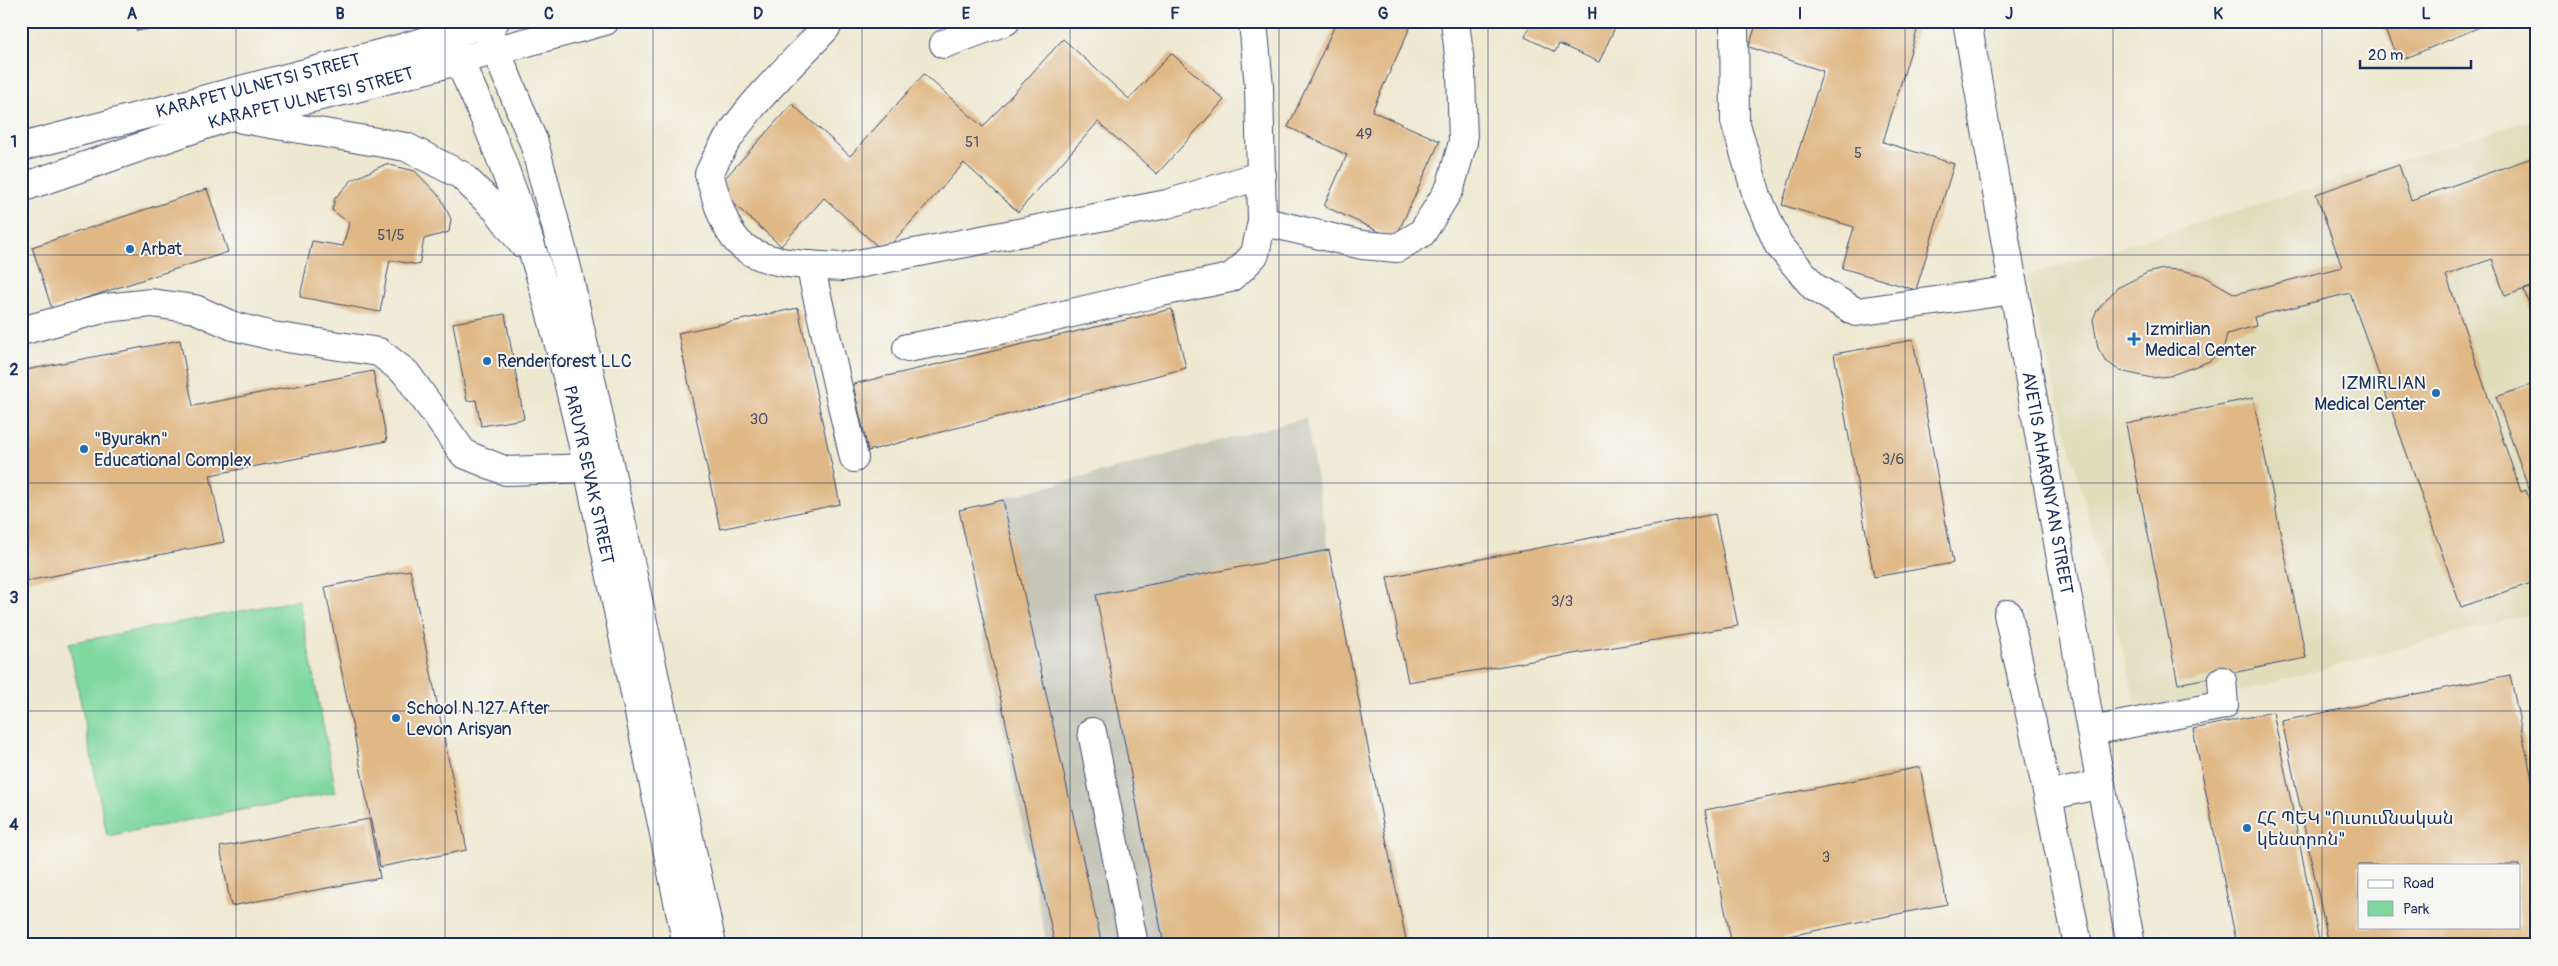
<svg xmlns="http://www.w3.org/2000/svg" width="2558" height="966" font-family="Pangolin,'Noto Sans Armenian',sans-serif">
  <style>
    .built { fill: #e1dcba }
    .industrial { fill: #c5c5b8 }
    .green { fill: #7fd89d; stroke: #4d847e }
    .building { fill: #e0b885; fill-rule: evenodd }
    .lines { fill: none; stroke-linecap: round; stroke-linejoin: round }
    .minor-casing { stroke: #3b4b6f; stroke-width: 30 }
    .minor { stroke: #fff; stroke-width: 28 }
    .grid { fill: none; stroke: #1b2f5e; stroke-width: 1; stroke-opacity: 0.55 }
    .poi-dot { fill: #1f6fb2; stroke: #f6f6f2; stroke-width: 2 }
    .labels { text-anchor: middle; stroke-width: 4; stroke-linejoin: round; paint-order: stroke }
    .number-label { font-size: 15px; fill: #4c5168 }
    .street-label { font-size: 18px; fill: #1b2f5e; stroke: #f6f6f2 }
    .poi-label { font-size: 18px; fill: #1b2f5e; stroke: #f6f6f2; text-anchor: start }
    .neatline { fill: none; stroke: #1b2f5e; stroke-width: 2 }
    .grid-label { font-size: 16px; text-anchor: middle; font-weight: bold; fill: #1b2f5e }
  </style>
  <rect width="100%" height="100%" fill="#f6f6f2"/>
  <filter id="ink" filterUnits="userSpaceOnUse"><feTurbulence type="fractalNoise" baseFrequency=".02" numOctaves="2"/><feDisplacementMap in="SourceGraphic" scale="10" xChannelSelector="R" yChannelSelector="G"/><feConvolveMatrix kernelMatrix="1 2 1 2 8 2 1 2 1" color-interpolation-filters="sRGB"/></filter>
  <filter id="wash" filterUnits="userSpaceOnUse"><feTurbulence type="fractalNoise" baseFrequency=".0096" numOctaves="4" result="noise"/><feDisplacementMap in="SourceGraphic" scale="20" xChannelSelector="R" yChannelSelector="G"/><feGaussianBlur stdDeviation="1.12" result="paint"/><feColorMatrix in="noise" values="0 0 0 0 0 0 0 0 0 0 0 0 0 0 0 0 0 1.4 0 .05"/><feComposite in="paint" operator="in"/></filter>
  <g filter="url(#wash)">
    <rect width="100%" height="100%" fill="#efe8d0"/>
    <path class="built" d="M2537,118V612L2140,718L2026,276Z"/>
    <path class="industrial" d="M1306,418L1329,550L1407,945H1047L959,510Z"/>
    <path class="green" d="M299,600L336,792L107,836L69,643Z"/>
    <g id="blocks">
      <path class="building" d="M134,21H184V22L137,31Z
        M1337,21H1413L1372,111L1440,141L1395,239L1324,206L1347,155L1288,127Z
        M1532,21H1618L1599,62L1559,44L1555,52L1525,37Z
        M1757,21H1920L1883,142L1954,164L1916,290L1842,268L1854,227L1782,205L1823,71L1749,47Z
        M2381,21H2494L2399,61Z
        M1063,39L1129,99L1171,53L1224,100L1157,174L1098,122L1018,212L964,163L884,252L824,198L781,246L716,188L792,104L850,156L924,74L983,127Z
        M2537,156V285L2505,296L2492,259L2446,275L2521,492L2526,490L2537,523V581L2461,607L2350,293L2254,317L2256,326L2227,334L2224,346L2210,361L2169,376L2152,378L2120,371L2106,361L2098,348L2093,319L2097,310L2117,288L2147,273L2163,269L2180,270L2202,275L2235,294L2342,267L2316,194L2399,165L2411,200Z
        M386,164L415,171L441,198L451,219L449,232L424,239L419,265L390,260L380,312L300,297L312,241L343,246L349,223L332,210L335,198L352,180Z
        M207,189L228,252L52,309L32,247Z
        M2537,286V324H2536L2524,290Z
        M798,308L840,504L720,529L678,333Z
        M1172,309L1186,368L868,451L853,384Z
        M505,314L524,419L481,426L476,400L467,401L453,323Z
        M180,340L193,406L373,371L387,441L210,475L224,542L27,581L21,552V371Z
        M1913,340L1953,563L1874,577L1834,354Z
        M2537,383V498L2533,500L2496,397Z
        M2253,398L2306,658L2178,684L2126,424Z
        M1003,500L1102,945H1055L959,510Z
        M1715,514L1738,626L1408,682L1387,577Z
        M1329,550L1407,945H1164L1096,595Z
        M410,570L467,850L380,867L325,587Z
        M2510,675L2537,803V945H2329L2282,721ZM2359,865H2519V927H2359Z
        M2273,712L2320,945H2237L2193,729Z
        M1920,767L1947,904L1744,945H1732L1705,810Z
        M369,819L380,878L231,906L220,847Z"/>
    </g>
  </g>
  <g filter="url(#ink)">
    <use href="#blocks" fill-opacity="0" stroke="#3b4b6f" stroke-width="1"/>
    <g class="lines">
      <g class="minor-casing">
        <g id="minor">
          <path id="s1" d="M438,21C528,186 568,371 606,553C633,683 660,814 687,945"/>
          <path d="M484,21L534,143L568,272L712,945"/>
          <path d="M830,21L825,29C784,73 733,117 709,174C716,196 722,225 738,242C761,266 810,265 842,267L1167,204L1262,175"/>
          <path d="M1734,21L1735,121L1757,196L1778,244L1814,287L1856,312L2014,290"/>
          <path id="s2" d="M1967,21L2091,731L2131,945"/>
          <path d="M944,44L1006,21"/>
          <path d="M242,119L406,147L461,175L498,211L522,243"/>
          <path id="s3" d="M21,147L402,48L495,21"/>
          <path id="s4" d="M21,188L228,117L356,88L605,21"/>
          <path d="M1262,221L1362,245L1397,248L1422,233L1450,188L1463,142L1461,72L1455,21"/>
          <path d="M810,265L854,458"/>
          <path d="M21,331L106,308L151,303L195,309L233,326L273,336L379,352L406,373L464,454L506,471L588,468"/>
          <path d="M907,348L983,334L1161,292L1230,278L1242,268L1255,254L1262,221L1259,87L1253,21"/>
          <path d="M2008,614L2048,796L2101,784"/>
          <path d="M2091,731L2224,705L2222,681"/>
          <path d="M1092,732L1134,945"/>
          <path d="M2048,796L2078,945"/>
        </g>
      </g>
      <use href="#minor" class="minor"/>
    </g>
  </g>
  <path class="grid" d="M236,21V945M445,21V945M653,21V945M862,21V945M1070,21V945M1279,21V945M1488,21V945M1696,21V945M1905,21V945M2113,21V945M2322,21V945M21,255H2537M21,483H2537M21,711H2537"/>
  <g class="poi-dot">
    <circle cx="130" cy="249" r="5"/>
    <path d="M2131.5 331.5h5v5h5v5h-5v5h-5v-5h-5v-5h5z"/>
    <circle cx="487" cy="361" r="5"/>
    <circle cx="2436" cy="393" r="5"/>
    <circle cx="84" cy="449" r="5"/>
    <circle cx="396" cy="718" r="5"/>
    <circle cx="2247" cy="828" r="5"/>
  </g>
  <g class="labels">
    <g class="number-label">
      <text x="1364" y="139">49</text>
      <text x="972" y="147">51</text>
      <text x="1858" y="158">5</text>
      <text x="391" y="240">51/5</text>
      <text x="759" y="424">30</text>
      <text x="1893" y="464">3/6</text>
      <text x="1562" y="606">3/3</text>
      <text x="1826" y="862">3</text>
    </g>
    <g class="street-label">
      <text dy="6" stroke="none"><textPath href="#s3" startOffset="245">KARAPET ULNETSI STREET</textPath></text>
      <text dy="6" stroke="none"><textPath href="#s4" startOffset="304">KARAPET ULNETSI STREET</textPath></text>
      <text dy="6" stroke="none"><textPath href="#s1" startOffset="480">PARUYR SEVAK STREET</textPath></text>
      <text dy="6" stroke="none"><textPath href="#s2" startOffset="469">AVETIS AHARONYAN STREET</textPath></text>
    </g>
    <g class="poi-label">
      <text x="140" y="255">Arbat</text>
      <text x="2145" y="335">Izmirlian<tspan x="2145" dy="21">Medical Center</tspan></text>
      <text x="497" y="367">Renderforest LLC</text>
      <text x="2426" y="389" text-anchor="end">IZMIRLIAN<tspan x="2426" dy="21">Medical Center</tspan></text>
      <text x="94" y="445">"Byurakn"<tspan x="94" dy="21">Educational Complex</tspan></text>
      <text x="406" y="714">School N 127 After<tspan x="406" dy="21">Levon Arisyan</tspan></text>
      <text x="2257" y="824">ՀՀ ՊԵԿ "Ուսումնական<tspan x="2257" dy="21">կենտրոն"</tspan></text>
    </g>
  </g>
  <rect width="2558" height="966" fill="none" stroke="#f6f6f2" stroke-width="55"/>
  <rect x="2358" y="864" width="162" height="65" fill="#f6f6f2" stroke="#9ea6b7"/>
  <rect x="2368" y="880" width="25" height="8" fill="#ffffff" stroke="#9ea6b7"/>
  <text x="2403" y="888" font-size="15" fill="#1b2f5e">Road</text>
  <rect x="2368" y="901" width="25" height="15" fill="#7fd89d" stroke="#9ea6b7"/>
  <text x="2403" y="914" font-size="15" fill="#1b2f5e">Park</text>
  <path d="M2360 60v8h111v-8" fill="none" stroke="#1b2f5e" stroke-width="2.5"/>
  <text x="2368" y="60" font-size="15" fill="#1b2f5e" stroke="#f6f6f2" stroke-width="4" paint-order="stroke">20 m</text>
  <rect x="28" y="28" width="2502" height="910" class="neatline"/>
  <g class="grid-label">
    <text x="132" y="19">A</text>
    <text x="340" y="19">B</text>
    <text x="549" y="19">C</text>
    <text x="758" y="19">D</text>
    <text x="966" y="19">E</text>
    <text x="1175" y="19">F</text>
    <text x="1383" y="19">G</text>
    <text x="1592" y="19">H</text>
    <text x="1800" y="19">I</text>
    <text x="2009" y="19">J</text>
    <text x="2218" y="19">K</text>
    <text x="2426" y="19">L</text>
    <text x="14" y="147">1</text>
    <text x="14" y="375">2</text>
    <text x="14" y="603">3</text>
    <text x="14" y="830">4</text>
  </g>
</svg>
